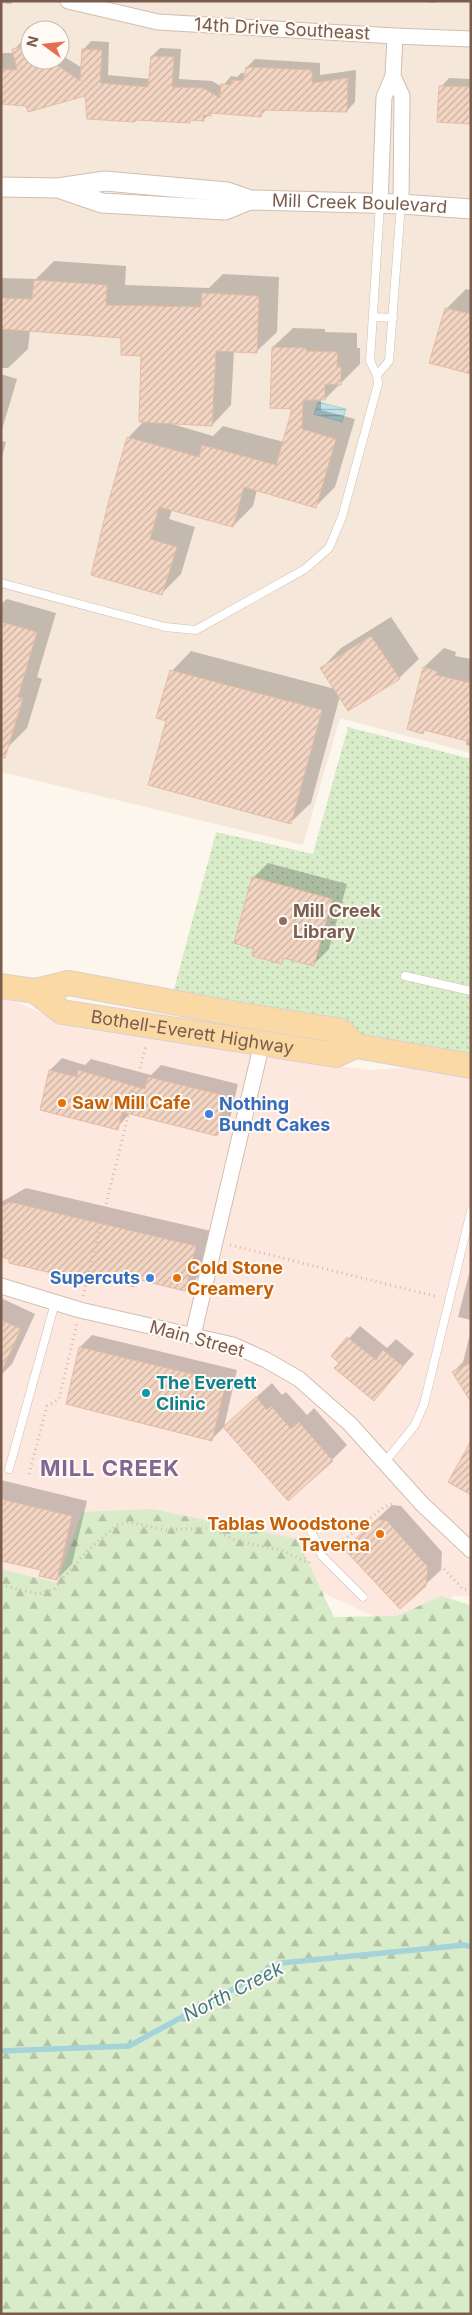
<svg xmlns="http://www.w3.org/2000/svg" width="472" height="2315" font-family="Inter,sans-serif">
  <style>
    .residential { fill: #f5e8da; fill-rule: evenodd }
    .commercial { fill: #fde8e0 }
    .grass { fill: url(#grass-dots) }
    .forest { fill: url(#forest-firs) }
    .water { fill: url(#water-rules); stroke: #a5d3da }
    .shadow { fill: #0003 }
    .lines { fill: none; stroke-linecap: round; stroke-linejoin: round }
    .stream { stroke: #a5d3da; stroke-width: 5.5 }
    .building { fill: url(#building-hatch); stroke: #e6bba3 }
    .service-casing { stroke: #d1beb0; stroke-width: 9 }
    .minor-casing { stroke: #d1beb0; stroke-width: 17 }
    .tertiary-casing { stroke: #d1beb0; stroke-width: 21 }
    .primary-casing { stroke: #dad1cd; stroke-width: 26 }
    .path { stroke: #d9b8a5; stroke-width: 3; stroke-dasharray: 1 4; stroke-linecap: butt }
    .service { stroke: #fff; stroke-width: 8 }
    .minor { stroke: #fff; stroke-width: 15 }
    .tertiary { stroke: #fff; stroke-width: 19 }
    .primary { stroke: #fbd9a5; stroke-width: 24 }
    .education-dot { fill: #8d6e63; stroke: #fffaf3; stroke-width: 2 }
    .food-dot { fill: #e8710a; stroke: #fffaf3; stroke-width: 2 }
    .shop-dot { fill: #3f7fe0; stroke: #fffaf3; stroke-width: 2 }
    .culture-dot { fill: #0f9aa8; stroke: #fffaf3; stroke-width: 2 }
    .labels { text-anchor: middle; stroke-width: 4; stroke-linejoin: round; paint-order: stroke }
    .street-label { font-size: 18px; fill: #7a5c4d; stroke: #fffaf3 }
    .education-label { font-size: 18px; font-weight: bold; fill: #785e54; stroke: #fffaf3; text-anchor: start }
    .food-label { font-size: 18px; font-weight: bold; fill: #c56008; stroke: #fffaf3; text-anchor: start }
    .shop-label { font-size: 18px; font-weight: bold; fill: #366cbe; stroke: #fffaf3; text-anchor: start }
    .culture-label { font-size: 18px; font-weight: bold; fill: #0d838f; stroke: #fffaf3; text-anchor: start }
    .water-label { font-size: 19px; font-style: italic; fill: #437c86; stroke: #fffaf3 }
    .district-label { font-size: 22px; font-weight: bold; letter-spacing: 1px; fill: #846695; stroke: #fffaf3 }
  </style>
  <defs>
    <pattern id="grass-dots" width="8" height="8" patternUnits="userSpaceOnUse" patternTransform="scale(1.25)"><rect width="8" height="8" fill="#d8ecc9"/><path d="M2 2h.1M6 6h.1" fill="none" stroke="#b4c2a5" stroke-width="1.8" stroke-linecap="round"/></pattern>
    <pattern id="forest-firs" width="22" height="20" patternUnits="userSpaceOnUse" patternTransform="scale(1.25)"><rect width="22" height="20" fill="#d8ecc9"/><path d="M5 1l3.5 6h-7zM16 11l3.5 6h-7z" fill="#b4c2a5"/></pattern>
    <pattern id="water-rules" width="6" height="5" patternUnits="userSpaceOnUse" patternTransform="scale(1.25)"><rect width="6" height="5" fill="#bfe3e8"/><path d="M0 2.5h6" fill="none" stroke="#a0bbbe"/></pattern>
    <pattern id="building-hatch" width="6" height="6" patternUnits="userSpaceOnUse" patternTransform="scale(1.25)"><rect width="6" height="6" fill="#f3d5c3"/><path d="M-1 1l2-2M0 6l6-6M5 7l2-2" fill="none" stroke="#cab0a1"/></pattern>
  </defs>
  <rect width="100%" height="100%" fill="#fdf6ec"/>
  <path class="residential" d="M1,1H471V753L340,718L303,845L1,772ZM30,30H60V60H30ZM59,188L227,192L225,210Z"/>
  <path class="commercial" d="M1,999L14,1001L76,1028L368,1070L414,1067L471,1077V1597L455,1595L397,1627L308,1586L34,1616L1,1611Z"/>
  <path class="grass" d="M348,727L471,759V1058L361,1036L173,993L216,832L313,854Z"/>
  <path class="forest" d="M152,1509L297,1539L334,1617L397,1616L441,1596L471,1605V2314H1V1569L57,1583L82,1512Z"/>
  <path class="water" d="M318,402L346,409L342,422L314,414Z"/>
  <path class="shadow" d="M1,1H14L11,4L1,3Z
    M414,1H436L435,3Z
    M30,39V60H49L50,62L60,60V57L63,56L82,68L83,50L91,41L109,42L108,75L150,79L152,56L160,48L181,49L179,79L212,81L222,87L231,76L237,77L241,73H246L247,67L255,59L320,63V75L356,70L355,102L347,111L267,109L261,115L213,112L204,119H192L189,121L86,107V95L27,105L1,103V53H14V50L22,41Z
    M449,78L471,79V122L441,87Z
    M54,261L126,266L125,285L209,288L223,274L279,277L277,332L257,351L234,350L231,405L212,425L169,423L213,436L223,426L284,442L294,407L273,347L293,328L325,329V332L357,333V348H360V364L325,399H321V410L355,419L335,487L315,507L257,490L253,506L233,526L172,510L169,519L195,527L181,574L162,593L128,438L144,421L143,355L123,337L30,330L28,349L8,368H1V278L36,279Z
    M466,289L471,290V372L431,362L447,308Z
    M1,374L17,379L1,433Z
    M1,441L6,442L1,460Z
    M7,599L56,613L37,677L42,679L27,728L7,748L1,746V604Z
    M391,617L419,659L399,678L340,696L311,803L291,822L167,720L172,671L191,651L335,689L322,668L341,648Z
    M444,648L456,652L455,656L471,659V746L466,745L467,740L426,729L422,732L408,728L424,667Z
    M268,863L347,884L329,949L314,964L286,957L281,962L256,948L253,878Z
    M62,1058L85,1065L91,1059L151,1075L161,1065L238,1084L229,1123L217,1135L130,1113L117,1128L50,1070Z
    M26,1188L211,1231L200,1275L185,1290L141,1279L133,1286L77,1272L73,1276L1,1255V1202Z
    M471,1266V1320L458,1317Z
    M1,1298L35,1314L12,1364L1,1375Z
    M360,1326L387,1348L396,1339L414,1354L374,1399L333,1356Z
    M471,1330V1400L453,1372L463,1362Z
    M92,1335L237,1370L224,1427L212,1439L67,1403L80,1347Z
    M272,1383L282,1395L286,1392L307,1415L314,1408L347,1445L332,1460L240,1412Z
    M1,1480L87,1501L72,1564L57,1579L42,1569L1,1559Z
    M392,1505L401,1506L442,1552L441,1570L425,1585L361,1534Z"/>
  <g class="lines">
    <path class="stream" d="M1,2051L129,2046L281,1963L465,1945L471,1947"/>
  </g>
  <path class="building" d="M30,44V60H39L42,69L54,63L80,81L82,49L102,50L100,83L148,87L151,56L174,57L172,87L203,88L220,98L221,84L231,85L232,80L243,81L246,67L312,70V83L348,78L347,112L262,110L261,117L211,113V116L203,115L204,121L190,120V123L136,120L135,122L87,119L85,96L28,112L26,106L1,104V69L17,70L12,49Z
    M439,86L471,87V124L437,122Z
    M34,280L107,285L106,305L201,307L202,293L259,296L257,353L216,351L212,426L139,422L141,356L121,355V338L1,329V298L32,299Z
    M445,308L471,314V374L429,363Z
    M272,347L306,348V351L338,352L337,367H341V385L325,384V400H303L302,429L336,439L316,508L244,487L233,527L159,507L150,539L177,547L162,595L91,575L108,504L127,437L199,457L202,445L276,465L292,409L270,408Z
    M1,622L37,632L18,697L23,698L5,758L1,757Z
    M371,636L400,679L348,711L320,668Z
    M423,667L437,671L436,675L471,683V742L424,730L423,734L407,729Z
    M170,670L322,710L291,824L148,785L166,721L156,718Z
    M252,877L332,899L314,966L283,958L282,964L252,956L254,949L234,943Z
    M49,1070L77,1077L78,1070L145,1089L148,1077L227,1096L217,1136L122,1112L118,1130L40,1110Z
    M10,1202L196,1246L185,1291L136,1279L134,1287L74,1273L73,1278L9,1263V1259L1,1257V1207Z
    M1,1320L21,1329L1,1372Z
    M347,1337L376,1360L383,1350L403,1366L374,1401L334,1368L339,1363L331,1356Z
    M79,1347L226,1382L212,1441L66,1404Z
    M471,1363V1402L452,1372Z
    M256,1397L267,1410L271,1406L291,1429L299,1422L333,1461L288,1501L223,1427Z
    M471,1441V1495L448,1482Z
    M1,1499L72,1516L57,1580L39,1576L41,1570L1,1561Z
    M376,1520H386L428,1567L426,1586L400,1609L344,1549Z"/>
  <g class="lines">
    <g class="service-casing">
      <path id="service" d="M373,317L393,318
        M377,375L389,361L401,204
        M1,583L165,627L196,630L305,569L329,548L342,517L378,384L377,375L370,361L380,204
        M405,976L471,991
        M385,1462L415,1425L424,1404L471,1211
        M9,1469L55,1303
        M309,1526L322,1556L363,1597"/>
    </g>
    <g class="minor-casing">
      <path id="minor" d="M68,1L158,22L395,36L471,39
        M393,76L402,96L401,204
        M380,204L384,97L393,76L395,36
        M1,1286L80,1310L233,1345L266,1360L299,1379L350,1424L422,1504L471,1550
        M193,1335L262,1043"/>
    </g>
    <g class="tertiary-casing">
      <g id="tertiary">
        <path id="s1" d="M1,187L58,188L105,181L227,192L250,200L401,204L471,209"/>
        <path d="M61,189L102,203L225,210L250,200"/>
      </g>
    </g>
    <g class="primary-casing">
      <g id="primary">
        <path d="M1,986L35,991L69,983L242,1015L341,1031L355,1046"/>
        <path id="s2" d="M35,991L62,1012L336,1055L355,1046"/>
        <path d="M339,1043L471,1066"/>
      </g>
    </g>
    <path class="path" d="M230,1245L438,1297
      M83,1296L146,1045
      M29,1474L47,1406L59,1399L77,1323
      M332,1550L384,1507L393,1504L409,1533L463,1589L471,1591
      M1,1585L38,1594L54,1589L87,1551L117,1525L128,1522L166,1530L209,1528L237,1541L281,1550L309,1563L311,1561"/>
    <use href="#service" class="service"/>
    <use href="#minor" class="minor"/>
    <use href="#tertiary" class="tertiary"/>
    <use href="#primary" class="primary"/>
  </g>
  <circle class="education-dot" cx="283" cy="921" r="5"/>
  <g class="food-dot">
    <circle cx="62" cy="1103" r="5"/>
    <circle cx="177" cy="1278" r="5"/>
    <circle cx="380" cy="1534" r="5"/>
  </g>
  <g class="shop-dot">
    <circle cx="209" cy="1114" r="5"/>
    <circle cx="150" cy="1278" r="5"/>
  </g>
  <circle class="culture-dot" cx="146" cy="1393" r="5"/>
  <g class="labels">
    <g class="street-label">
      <text transform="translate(282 29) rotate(3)" y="6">14th Drive Southeast</text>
      <text dy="6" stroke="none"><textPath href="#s1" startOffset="361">Mill Creek Boulevard</textPath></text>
      <text dy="6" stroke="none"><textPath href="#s2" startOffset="166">Bothell-Everett Highway</textPath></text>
      <text transform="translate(197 1339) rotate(15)" y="6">Main Street</text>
    </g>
    <g class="education-label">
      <text x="293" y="917">Mill Creek<tspan x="293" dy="21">Library</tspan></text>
    </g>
    <g class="food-label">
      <text x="72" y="1109">Saw Mill Cafe</text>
      <text x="187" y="1274">Cold Stone<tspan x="187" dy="21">Creamery</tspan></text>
      <text x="370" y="1530" text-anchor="end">Tablas Woodstone<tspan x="370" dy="21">Taverna</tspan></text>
    </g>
    <g class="shop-label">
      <text x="219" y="1110">Nothing<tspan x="219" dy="21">Bundt Cakes</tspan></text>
      <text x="140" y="1284" text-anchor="end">Supercuts</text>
    </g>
    <g class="culture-label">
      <text x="156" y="1389">The Everett<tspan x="156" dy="21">Clinic</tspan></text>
    </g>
    <g class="water-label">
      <text transform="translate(233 1991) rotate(-27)" y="7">North Creek</text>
    </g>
    <g class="district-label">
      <text x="110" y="1476">MILL CREEK</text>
    </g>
  </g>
  <rect width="472" height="2315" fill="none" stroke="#7a5c4d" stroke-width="5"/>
  <g transform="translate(45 45) rotate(285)"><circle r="24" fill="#fffaf3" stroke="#cabbb1"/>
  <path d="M0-4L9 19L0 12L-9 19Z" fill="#e76f51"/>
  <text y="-8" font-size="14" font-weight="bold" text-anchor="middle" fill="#7a5c4d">N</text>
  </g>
</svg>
